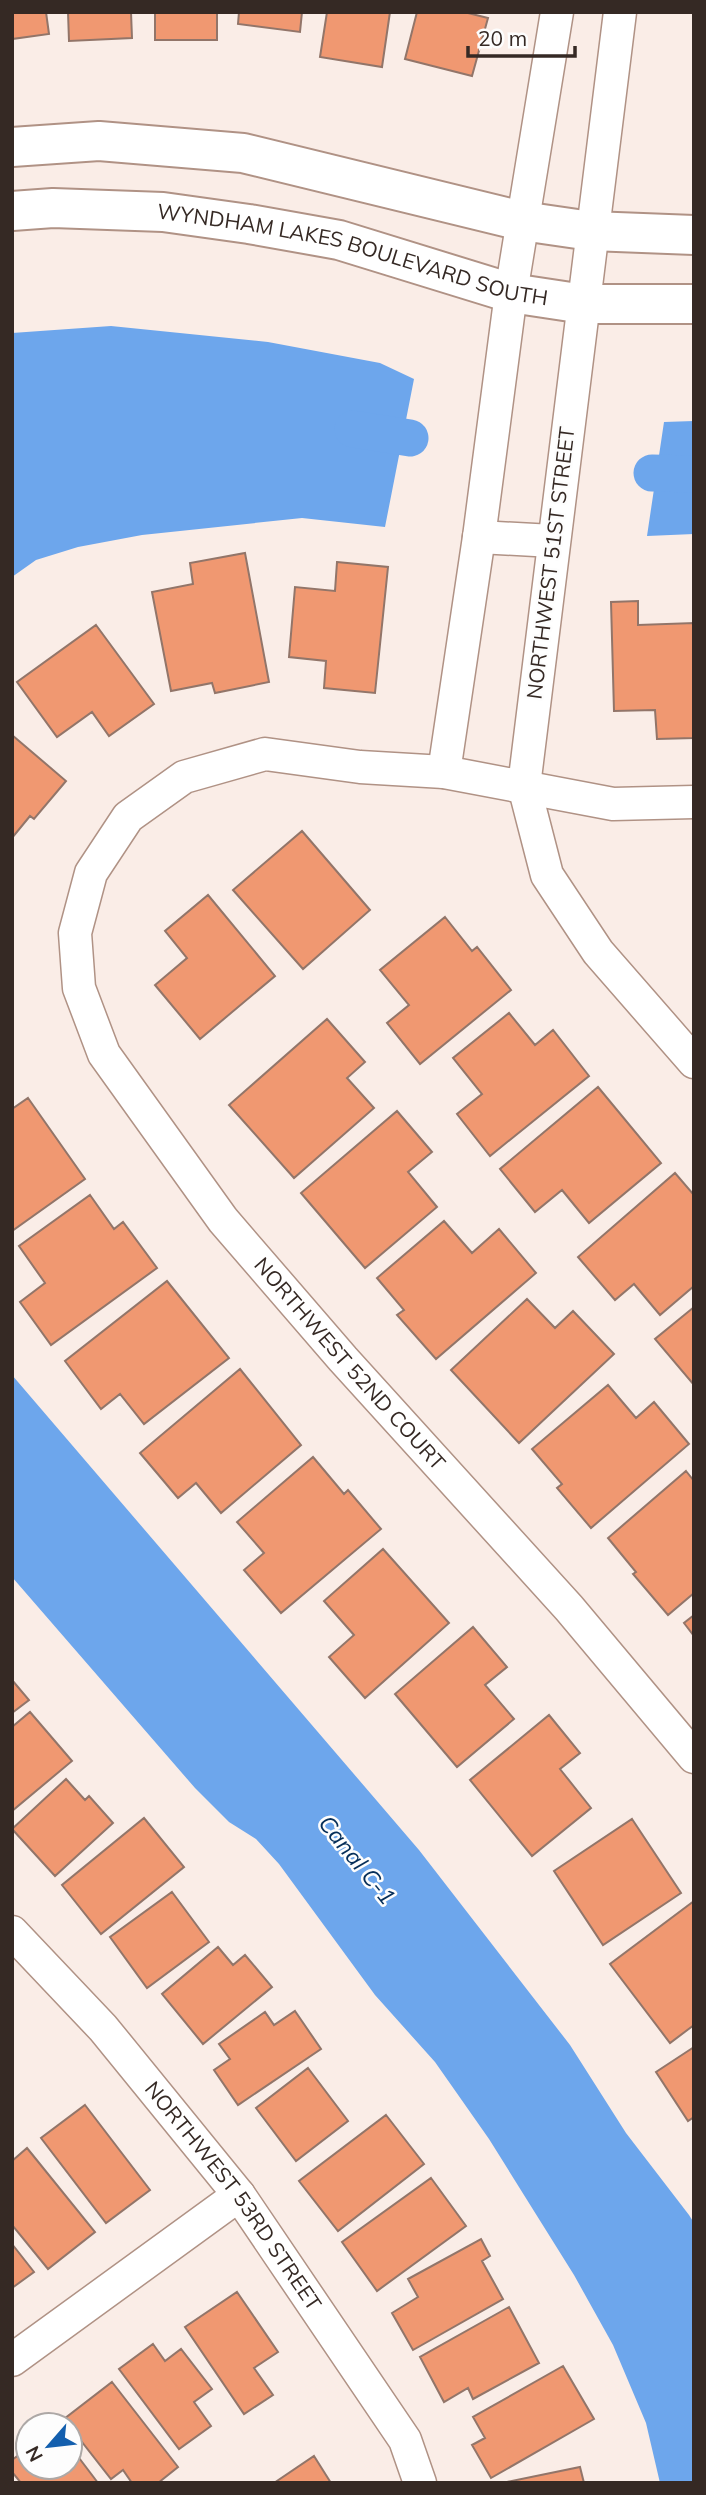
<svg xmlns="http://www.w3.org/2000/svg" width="706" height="2495" font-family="Mulish,sans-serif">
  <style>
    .water { fill: #6da6ec }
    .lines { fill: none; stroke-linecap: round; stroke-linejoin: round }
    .canal { stroke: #6da6ec; stroke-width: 37 }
    .building { fill: #f09871; stroke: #927569; stroke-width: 2 }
    .minor-casing { stroke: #b09285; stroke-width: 35 }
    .tertiary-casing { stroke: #b09285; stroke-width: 42 }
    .minor { stroke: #fff; stroke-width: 32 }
    .tertiary { stroke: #fff; stroke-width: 38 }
    .labels { text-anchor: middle; stroke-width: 5; stroke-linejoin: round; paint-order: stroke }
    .street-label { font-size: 21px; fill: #352924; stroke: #fdfdfd }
    .water-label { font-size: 23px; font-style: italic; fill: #052e59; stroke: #fdfdfd }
  </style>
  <rect width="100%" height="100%" fill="#faede7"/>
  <path class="water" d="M111,326L268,342L380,363L414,379L385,527L302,518L142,535L78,547L36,560L12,577V333Z
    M694,421V534L647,536L664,422Z
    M12,1375L419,1850L570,2045L626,2133L689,2215L694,2223V2483H660L646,2423L613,2345L574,2275L489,2139L435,2062L375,1995L279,1864L256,1839L229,1822L195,1788L12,1577Z"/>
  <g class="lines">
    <path class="canal" d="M353,429L410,438
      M652,473L694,474"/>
  </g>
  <path class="building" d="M12,12H46L49,34L12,39Z
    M68,12H131L132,38L69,41Z
    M155,12H217V40H155Z
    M239,12H302L300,32L238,24Z
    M327,12H390L382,67L320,57Z
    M417,12H464L488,18L472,76L405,59Z
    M245,553L269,682L215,693L212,683L171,691L152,592L193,584L190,563Z
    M337,562L388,567L375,693L324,688L326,661L289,657L295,587L335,591Z
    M638,601V625L694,623V738L657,739L655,710L614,711L611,602Z
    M96,625L154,704L109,736L92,712L57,737L17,682Z
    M12,735L66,781L34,819L30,816L12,838Z
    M302,831L370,910L303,969L233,890Z
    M208,895L275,976L200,1039L155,985L187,958L165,931Z
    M445,917L472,951L477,947L511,990L420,1064L387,1023L409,1005L380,970Z
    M509,1013L535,1045L553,1030L589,1076L490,1156L457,1114L482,1094L453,1058Z
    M327,1019L365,1062L347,1078L374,1108L294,1178L229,1105Z
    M598,1087L661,1163L589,1223L562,1190L535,1212L500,1169Z
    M28,1098L85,1179L12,1231V1109Z
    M397,1111L432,1152L408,1172L437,1207L365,1268L301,1193Z
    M675,1173L694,1195V1286L660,1315L634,1284L615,1300L578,1257Z
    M90,1195L114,1229L123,1222L157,1268L51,1345L20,1302L45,1283L19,1246Z
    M444,1221L472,1253L499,1229L536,1273L436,1359L397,1315L404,1310L377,1278Z
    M167,1281L229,1358L144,1424L120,1394L101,1409L65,1361Z
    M527,1299L555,1328L573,1311L614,1354L519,1443L451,1370Z
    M694,1307V1385L655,1339Z
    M240,1369L301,1445L221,1513L196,1483L178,1498L140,1453Z
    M608,1385L636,1418L654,1402L689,1444L591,1528L557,1488L562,1484L532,1449Z
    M313,1457L344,1494L348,1490L381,1529L281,1613L244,1570L264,1553L237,1522Z
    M686,1471L694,1481V1593L668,1615L633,1574L636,1572L608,1538Z
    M383,1549L449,1623L365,1698L329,1657L354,1635L324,1601Z
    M694,1615V1636L684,1623Z
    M473,1627L507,1667L485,1685L514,1719L457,1767L395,1694Z
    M12,1680L29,1700L12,1713Z
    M30,1712L72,1761L12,1811V1727Z
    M549,1715L580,1753L560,1769L591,1808L532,1856L470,1780Z
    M66,1779L85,1800L89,1796L113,1823L55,1876L12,1829Z
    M144,1818L184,1867L101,1934L62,1885Z
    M632,1819L681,1893L603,1945L554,1871Z
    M172,1892L209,1942L147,1988L110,1937Z
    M694,1901V2025L670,2043L610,1964Z
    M218,1947L233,1965L245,1955L272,1987L203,2044L162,1994Z
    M295,2011L321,2049L238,2105L214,2070L230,2059L219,2044L265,2012L274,2025Z
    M694,2047V2117L688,2121L656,2072Z
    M308,2068L348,2121L296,2161L256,2108Z
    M85,2105L150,2190L106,2223L41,2138Z
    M386,2115L424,2164L338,2231L299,2181Z
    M27,2148L95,2232L48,2269L12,2225V2161Z
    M431,2178L466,2226L377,2291L342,2242Z
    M481,2239L490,2256L482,2261L503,2299L413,2350L392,2313L418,2297L408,2279Z
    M12,2244L34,2272L12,2288Z
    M237,2292L278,2352L254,2368L273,2395L244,2414L185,2327Z
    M509,2307L539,2363L473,2399L468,2388L444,2402L420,2357Z
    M153,2344L165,2361L181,2349L212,2389L194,2402L211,2426L179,2449L119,2369Z
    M563,2366L594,2419L491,2478L472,2445L485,2438L473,2417Z
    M112,2382L178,2467L158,2483H132L123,2470L111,2479L64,2419Z
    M70,2446L98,2483H21L12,2472V2460L28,2448V2467H70Z
    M314,2456L331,2483H274Z
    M580,2467L584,2483L507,2482Z"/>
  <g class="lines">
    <g class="minor-casing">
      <g id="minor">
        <path d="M620,12L524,786L547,875L598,952L694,1062"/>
        <path d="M479,537L553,541"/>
        <path d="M444,772L479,537L511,293L557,12"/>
        <path id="s1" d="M694,802L613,804L444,772L360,767L265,754L184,777L128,817L91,873L75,933L79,988L104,1054L223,1220L343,1359L569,1608L694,1757"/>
        <path id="s2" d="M12,1932L103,2028L239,2195L405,2440L420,2483"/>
        <path d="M12,2360L239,2195"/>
      </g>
    </g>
    <g class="tertiary-casing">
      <g id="tertiary">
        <path d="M12,147L99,141L243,153L522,221L591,231L694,235"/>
        <path id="s3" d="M12,211L53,208L163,212L249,224L339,240L511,293L584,304H694"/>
      </g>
    </g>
    <use href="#minor" class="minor"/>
    <use href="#tertiary" class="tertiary"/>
  </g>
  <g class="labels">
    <g class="street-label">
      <text dy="7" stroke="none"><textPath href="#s3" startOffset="346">WYNDHAM LAKES BOULEVARD SOUTH</textPath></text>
      <text transform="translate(551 563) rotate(-83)" y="7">NORTHWEST 51ST STREET</text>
      <text dy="7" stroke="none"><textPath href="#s1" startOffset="1237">NORTHWEST 52ND COURT</textPath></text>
      <text dy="7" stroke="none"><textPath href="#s2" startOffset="345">NORTHWEST 53RD STREET</textPath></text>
    </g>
    <g class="water-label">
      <text transform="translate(357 1860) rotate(51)" y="8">Canal C-1</text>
    </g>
  </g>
  <rect width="706" height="2495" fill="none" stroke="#352924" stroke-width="28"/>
  <g transform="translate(49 2446) rotate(242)"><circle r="33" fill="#fdfdfd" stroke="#ada8a6" stroke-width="2"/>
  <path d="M0-5L12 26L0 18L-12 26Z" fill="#135fae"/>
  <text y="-10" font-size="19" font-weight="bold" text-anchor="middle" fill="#352924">N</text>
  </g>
  <path d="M468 46v10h107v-10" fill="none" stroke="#352924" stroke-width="3.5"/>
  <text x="478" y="46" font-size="21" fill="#352924" stroke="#fdfdfd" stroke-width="5" paint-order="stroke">20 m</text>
</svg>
